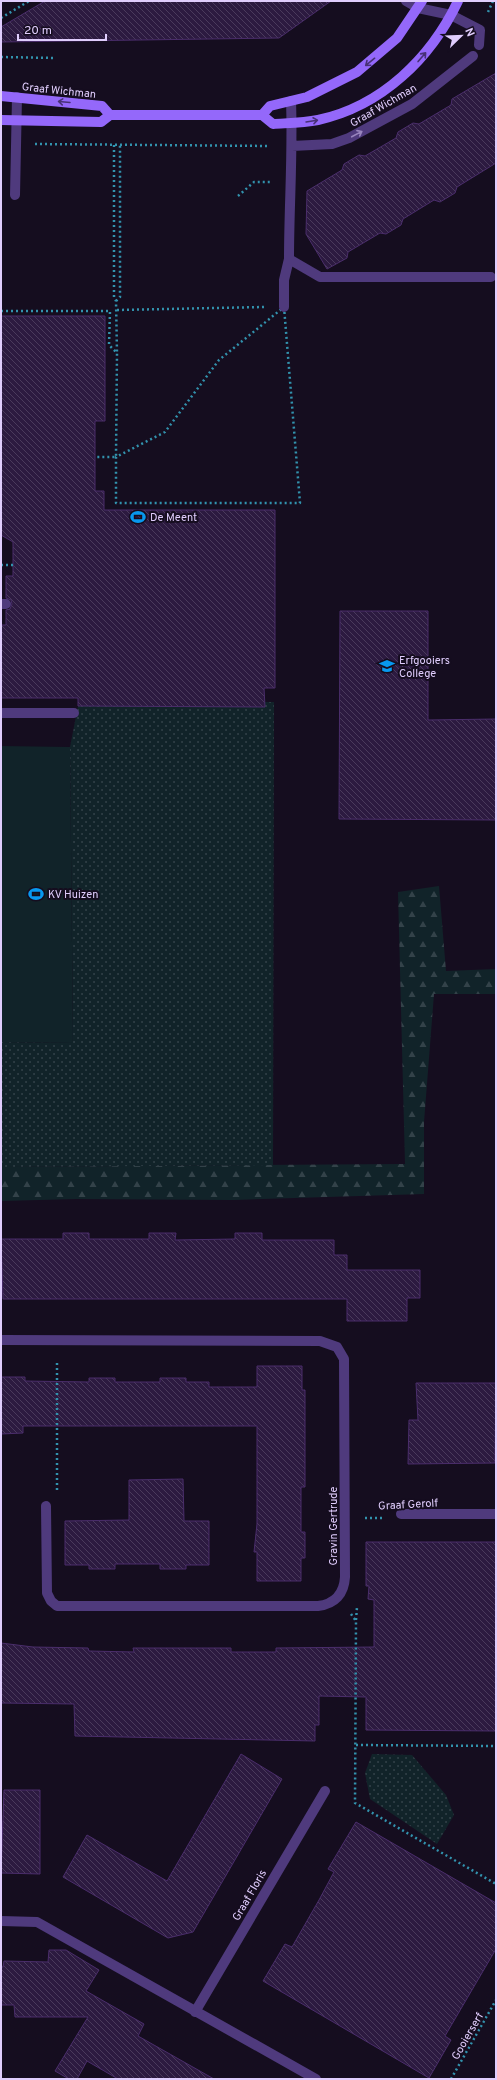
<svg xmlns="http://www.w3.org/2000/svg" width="497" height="2080" font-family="Overpass,sans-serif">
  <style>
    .forest { fill: url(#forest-firs) }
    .park { fill: url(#park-dots) }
    .garden { fill: #112329 }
    .building { fill: url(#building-back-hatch); stroke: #4a2d6b }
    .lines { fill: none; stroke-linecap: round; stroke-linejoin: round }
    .path { stroke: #3292ad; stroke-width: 2.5; stroke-dasharray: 2 3; stroke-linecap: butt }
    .lane { stroke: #4f3a7d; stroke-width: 10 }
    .street { stroke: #4f3a7d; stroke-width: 10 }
    .secondary { stroke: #9468fa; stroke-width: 10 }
    .oneway { stroke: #483177 }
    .oneway2 { stroke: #9884bd }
    .labels { text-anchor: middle; stroke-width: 4; stroke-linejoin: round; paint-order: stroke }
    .street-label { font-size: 11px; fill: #e0cdfd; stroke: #150d1f }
    .poi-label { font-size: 11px; fill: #e0cdfd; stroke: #150d1f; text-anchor: start }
  </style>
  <defs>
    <pattern id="forest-firs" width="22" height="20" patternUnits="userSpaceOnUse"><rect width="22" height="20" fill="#112329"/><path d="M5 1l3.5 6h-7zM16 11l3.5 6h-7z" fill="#334249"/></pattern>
    <pattern id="park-dots" width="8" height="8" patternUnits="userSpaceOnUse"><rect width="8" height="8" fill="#112329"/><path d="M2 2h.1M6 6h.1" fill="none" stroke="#334249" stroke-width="1.8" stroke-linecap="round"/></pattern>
    <pattern id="building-back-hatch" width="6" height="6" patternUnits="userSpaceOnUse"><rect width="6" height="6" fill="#2c1a40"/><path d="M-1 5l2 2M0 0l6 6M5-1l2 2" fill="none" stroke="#4a3a5c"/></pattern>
  </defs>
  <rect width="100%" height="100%" fill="#150d1f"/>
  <path class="forest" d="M439,886L446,971L496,969V994H434L424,1122V1194L234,1200L76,1199L1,1201V1167L405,1164L398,892Z"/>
  <path class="park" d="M79,701L274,702L273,1165L1,1167V1042L73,1043L70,747Z
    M372,1754L412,1755L446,1795L454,1815L437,1844L370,1799L365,1773Z"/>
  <path class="garden" d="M1,746L70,747L73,1043L1,1042Z"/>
  <path class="building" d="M45,1H331L279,38L1,42V27Z
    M496,73V163L457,187L455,193L440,202L434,200L403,219L401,225L386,234L380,233L348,252L347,258L327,269L306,234L307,191L342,170L344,164L359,155L365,156L396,138L398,132L413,123L419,124L451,105L452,99Z
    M1,316H105V421H95V491H104V510H275V688H264L265,707L78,706V698H1V625H6V610L10,609L12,604L11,600L6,598V576H13V542L1,535Z
    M340,611H428V720L496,719V820L339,819Z
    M63,1233H89V1239H149V1233H176L175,1240L235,1239V1233H262V1240H334V1255H347V1270H420V1298H407V1321H347V1299H3L1,1239H63Z
    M257,1366H302V1390H305V1487H301V1532H305V1558H301V1581H257V1552H254L257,1524V1426H23V1433L1,1434V1377H25V1381L89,1382V1378H115V1382H160V1378H186V1382H209V1387H257Z
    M416,1383H496L495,1463L408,1464L409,1420H418Z
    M183,1479L184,1521H209V1565H186V1569H160V1564H115V1569H89V1565H65V1521L129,1520V1480Z
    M366,1542H496V1731L366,1730V1697L319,1696V1725H315V1741L75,1736L74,1704L1,1703V1643L33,1647L88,1648L89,1651L134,1652L133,1648H231V1652H276V1648L374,1647V1600L368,1599L369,1586H366Z
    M241,1754L282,1779L193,1932L168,1938L63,1877L87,1835L167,1881Z
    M4,1790H40V1874L1,1873Z
    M356,1822L496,1903V1949L445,2036L451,2040L429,2078L263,1981L285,1944L292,1947L319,1900L334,1872L328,1869Z
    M49,1950H66L99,1970L86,1991L144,2024L138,2036L214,2079H118L87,2061L77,2079H69L55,2071L88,2017H15L14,2005H1V1967H3L4,1961L48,1962Z"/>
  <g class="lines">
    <path class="path" d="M488,12L493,1
      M1,18L29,1
      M1,57L56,58
      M35,144L270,146
      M114,145V297L116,301L117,353
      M238,196L254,182H271
      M116,301L120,297V145
      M284,307L300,503H116V457L165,432L219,360Z
      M117,310L264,307
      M1,311H110L109,345L117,353L116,457H95
      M1,565H13
      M57,1490V1361
      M365,1518H382
      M351,1614L356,1621L355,1803L496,1884
      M356,1620L357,1607
      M356,1745L496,1746
      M451,2079L496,2000"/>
    <path class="lane" d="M406,1L418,8L451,15L480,30L479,45
      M291,101C293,154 289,206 289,259L320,277H491
      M292,146L332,144L349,138L412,104L473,56
      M15,195L17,97
      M284,307V280L289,259
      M1,604H6
      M1,713H74"/>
    <path class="street" d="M1,1340L320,1341L337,1347L344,1359L345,1577C344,1594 335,1604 318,1606H57L51,1601L47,1593L46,1506
      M401,1514H496
      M1,1921L37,1922L316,2079
      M195,2012L325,1791"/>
    <path class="secondary" d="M1,96L102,106L110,115
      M262,115L270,106L307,97L357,72L397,38L422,1
      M1,120L101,122L110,115H262L273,124C288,123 303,123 318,120C382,106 431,58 458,1"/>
  </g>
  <defs><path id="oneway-shaft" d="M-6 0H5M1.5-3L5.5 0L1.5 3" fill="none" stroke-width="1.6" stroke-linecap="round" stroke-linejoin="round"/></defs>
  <g class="oneway">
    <use href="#oneway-shaft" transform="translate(422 57) rotate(-49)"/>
    <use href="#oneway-shaft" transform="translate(370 62) rotate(141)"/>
    <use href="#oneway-shaft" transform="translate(64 102) rotate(-175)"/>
    <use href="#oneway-shaft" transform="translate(312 121) rotate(-9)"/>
  </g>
  <use class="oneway2" href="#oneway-shaft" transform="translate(357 134) rotate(-28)"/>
  <defs>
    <g id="stadium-bare" transform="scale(1.2)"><path d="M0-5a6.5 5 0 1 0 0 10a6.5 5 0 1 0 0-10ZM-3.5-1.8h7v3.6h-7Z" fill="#0898ef" stroke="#150d1f" stroke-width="2.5" paint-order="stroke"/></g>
    <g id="school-bare" transform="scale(1.2)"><path d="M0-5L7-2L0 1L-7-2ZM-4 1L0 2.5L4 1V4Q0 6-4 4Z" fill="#0898ef" stroke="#150d1f" stroke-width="2.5" paint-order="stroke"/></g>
  </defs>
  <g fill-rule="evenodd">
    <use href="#stadium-bare" x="138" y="517"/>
    <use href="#school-bare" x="387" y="666"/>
    <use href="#stadium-bare" x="36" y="894"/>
  </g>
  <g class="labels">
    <g class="street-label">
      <text transform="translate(59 90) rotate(6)" y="4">Graaf Wichman</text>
      <text transform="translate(383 105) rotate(-30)" y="4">Graaf Wichman</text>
      <text transform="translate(408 1504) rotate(-3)" y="4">Graaf Gerolf</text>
      <text transform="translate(333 1526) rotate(-90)" y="4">Gravin Gertrude</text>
      <text transform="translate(249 1895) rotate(-60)" y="4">Graaf Floris</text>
      <text transform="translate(467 2036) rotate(-60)" y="4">Gooierserf</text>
    </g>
    <g class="poi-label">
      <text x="150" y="521">De Meent</text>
      <text x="399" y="664">Erfgooiers<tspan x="399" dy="13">College</tspan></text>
      <text x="48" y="898">KV Huizen</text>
    </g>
  </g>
  <rect width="497" height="2080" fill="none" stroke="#e0cdfd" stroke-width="4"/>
  <g transform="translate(461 36) rotate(67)" stroke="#150d1f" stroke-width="3" paint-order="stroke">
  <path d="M0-3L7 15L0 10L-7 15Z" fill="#e0cdfd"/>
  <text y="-6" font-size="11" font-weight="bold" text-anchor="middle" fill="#e0cdfd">N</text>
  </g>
  <path d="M18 34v6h88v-6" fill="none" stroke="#e0cdfd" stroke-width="2"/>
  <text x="24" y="34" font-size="12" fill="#e0cdfd" stroke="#150d1f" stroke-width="3" paint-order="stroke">20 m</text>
</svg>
